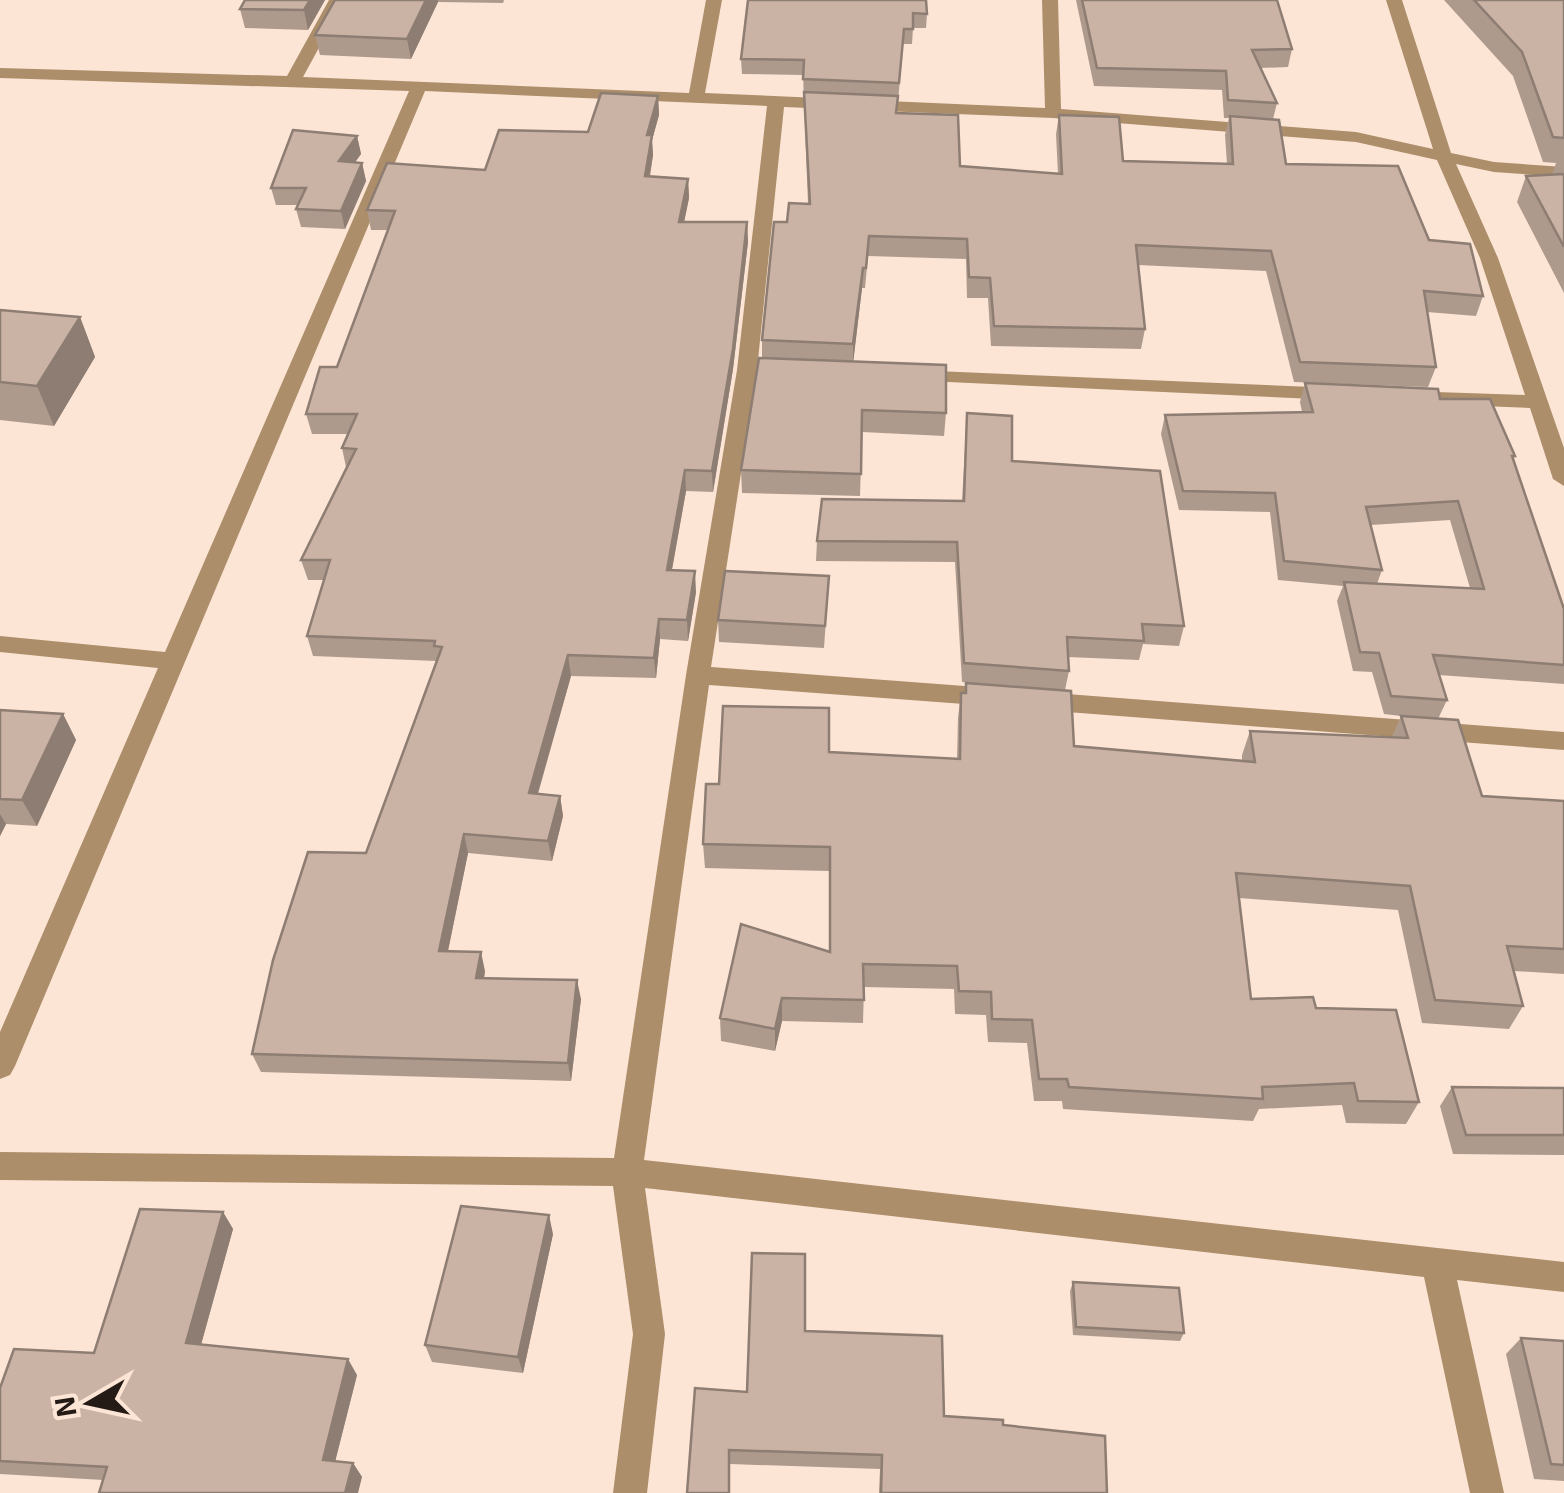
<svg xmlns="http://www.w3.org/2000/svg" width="1564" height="1493" font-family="'Exo 2',sans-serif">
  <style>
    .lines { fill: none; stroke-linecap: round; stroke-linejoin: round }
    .minor { fill: #ac8e6a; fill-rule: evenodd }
    .wall { fill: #ae9a8d; fill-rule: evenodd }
    .shaded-wall { fill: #8d7d73 }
    .building { fill: #cab3a4; stroke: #8d7d73; stroke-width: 2.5 }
  </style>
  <rect width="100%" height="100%" fill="#fde5d5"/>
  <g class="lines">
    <path class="minor" d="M329,0H345L303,77L689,93L706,0H722L705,93L1045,108L1042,0H1058L1061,109L1356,132L1433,149L1386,0H1402L1451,153L1494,162L1564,167V177L1494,172L1456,164L1498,258L1564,448V486L1553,479L1530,408L1406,403L1396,397L1406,391L1525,395L1480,258L1437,160L1356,142L1053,118L784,107L757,370L711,667L991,688L1003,697L991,706L709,685L644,1160L1564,1262V1292L1457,1280L1504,1493H1470L1424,1277L645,1188L665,1334L647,1493H613L633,1334L613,1186L0,1180V1152L614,1158L686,675L737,370L767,106L425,91L15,1066L10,1075L0,1079V1032L158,668L0,652V636L165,652L409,91L0,78V68L287,76Z
      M912,370L1336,388L1346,394L1336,400L905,380V372Z
      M1041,692L1564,732V750L1041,710L1029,701Z"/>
  </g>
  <path class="wall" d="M245,0H325L308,30L245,28L240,9Z
    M335,0H504L503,3L438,2L411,59L320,55L315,35Z
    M748,0L927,14L926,28H913L912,44H903L897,113L960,166L1058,174L1056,134L1059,115L1123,161L1227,164L1225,135L1229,118H1224L1222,90L1094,86L1076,0H1277L1292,49L1288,67L1260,68L1277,103L1273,119L1286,164L1429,240L1483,296L1476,316L1427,312L1436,367L1428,387L1294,382L1266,271L1138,265L1145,329L1141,349L991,346L988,298H967L966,259L868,256L865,288H862L853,362L946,413L944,436L862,432L860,496L742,493L741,470L762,358V340L787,222L808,204L803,75L742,74L741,59Z
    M1444,0H1564V293L1517,202L1526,176L1552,175L1556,163L1543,162L1513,76Z
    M658,96L659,115L652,140L653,155L650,177L688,179L689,198L684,222H747L748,242L733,369L713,492L686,491L672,570L696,592L688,641L660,639L656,678L571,676L538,794L560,796L563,816L552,861L468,853L448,951L485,971L484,978L581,999L571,1081L261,1072L252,1054L366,853L436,661L313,656L307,636L324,580H308L301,560L346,467L342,448L347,434H312L306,414L337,367L388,230H371L367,210L485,170L588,132Z
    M357,136L361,154L355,162L362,163L366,181L345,229L301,227L296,209L298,205H276L271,188Z
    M0,310L80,317L95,357L54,426L0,420Z
    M1305,383L1440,399L1515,456L1513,461L1564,609V684L1439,675L1447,700L1438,719L1482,796L1564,801V974L1514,971L1523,1006L1509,1029L1422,1023L1398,910L1239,898L1251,999L1316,1008L1419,1102L1406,1124L1346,1123L1342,1105L1259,1109L1253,1121L1063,1109L1062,1101H1034L1027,1043L988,1042L986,1015L955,1014L954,989L864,987L863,1023L782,1021L775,1051L721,1041L720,1018L829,951V871L705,868L703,844L719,784L829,752L957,759L958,718L961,693H965L966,683L1074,746L1242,760V755L1250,731L1392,737L1401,716L1384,714L1372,672L1353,671L1337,601L1343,586L1278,580L1270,512L1179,510L1161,434L1165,415L1302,412L1300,402ZM1450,520L1470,588L1377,584L1382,570L1371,525Z
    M967,413L1012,461L1184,626L1179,646L1143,644L1139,660L1068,657L1069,671L1065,690L962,682L955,562L816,561L817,541L962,501Z
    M829,576L824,648L719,642L718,620Z
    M0,710L63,714L76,740L37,826L6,824L0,836Z
    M1452,1087L1564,1088V1155L1453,1154L1440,1106Z
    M223,1212L233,1229L201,1345L357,1375L335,1461L353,1463L362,1477L103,1480L0,1474V1388L94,1353Z
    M553,1234L523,1373L432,1362L425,1345Z
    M1073,1282L1184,1333L1180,1341L1073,1335L1070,1291Z
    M805,1331L944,1416L1003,1425L1107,1493H879L880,1469L730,1464L687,1493L747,1392Z
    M1521,1338L1564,1341V1481L1534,1479L1506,1354Z"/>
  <path class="shaded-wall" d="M310,0H325L308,30L304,10Z
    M426,0H438V2L411,59L407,39Z
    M658,96L659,115L652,140L653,155L646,196L645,176L647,135Z
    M357,136L361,154L343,179L339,161Z
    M362,163L366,181L345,229L341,211Z
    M688,179L689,198L680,242L679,222Z
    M747,222L748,242L733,369L713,492L712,471Z
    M863,268L862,288L853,364V344Z
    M80,317L95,357L54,426L37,386Z
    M685,470L686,491L668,591L667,570Z
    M695,571L696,592L688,641L687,620Z
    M659,619L660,639L656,678L654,658Z
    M568,655L571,676L532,813L529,793Z
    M63,714L76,740L37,826L22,800Z
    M560,796L563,816L552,861L548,841Z
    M0,814L6,824L0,836Z
    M464,834L468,853L444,970L439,951Z
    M481,952L485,971L481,997L476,978Z
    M577,980L581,999L571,1081L568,1063Z
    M782,998V1021L775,1051V1029Z
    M223,1212L233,1229L197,1359L186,1343Z
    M549,1215L553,1234L523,1373L518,1357Z
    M348,1359L357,1375L332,1474L323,1460Z
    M353,1463L362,1477L358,1493H345Z"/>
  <path class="building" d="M245,0H310L304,10L240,9Z
    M335,0H426L407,39L315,35Z
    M748,0H926L927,14L913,13V29H904L899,83L803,79L804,60L741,59Z
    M1082,0H1277L1292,49L1252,50L1277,103L1228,100L1226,71L1097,68Z
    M1474,0H1564V138L1553,137L1522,52Z
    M804,92L898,96L896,113L958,115L960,166L1062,174L1059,115L1119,117L1123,161L1233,164L1230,116L1279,120L1286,164L1398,166L1429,240L1470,244L1483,296L1424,291L1436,367L1300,362L1271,251L1136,245L1145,329L994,326L990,278L969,277L967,239L869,236L866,268H863L853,344L762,340L774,222H787L789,203L810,204Z
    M601,93L658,96L647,135H652L645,176L688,179L679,222H747L733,349L712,471L685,470L667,570L695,571L687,620L659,619L654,658L568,655L529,793L560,796L548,841L464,834L439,951L481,952L476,978L577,980L568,1063L252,1054L273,960L308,852L366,853L442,647L434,646L435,641L307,636L330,560H301L356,449L342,448L357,414H306L320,367H337L395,211L367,210L387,163L485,170L499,130L588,132Z
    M293,130L357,136L339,161L362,163L341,211L296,209L306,188H271Z
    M1564,174V247L1526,176Z
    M0,310L80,317L37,386L0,382Z
    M759,358L946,365V413L862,410L861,474L741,470Z
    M1305,383L1438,389L1440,399H1490L1515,456H1512L1564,609V665L1433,655L1447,700L1391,696L1379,653L1360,652L1344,582L1484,589L1458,501L1366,507L1382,570L1284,561L1275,493L1183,491L1165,415L1313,412Z
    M967,413L1012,416V461L1160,471L1184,626L1142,624L1144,641L1067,637L1069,671L964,663L957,542L817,541L822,499L964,501Z
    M725,571L829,576L825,626L718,620Z
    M966,683L1071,691L1074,746L1255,762L1250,731L1408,738L1401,716L1458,720L1482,796L1564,801V949L1507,946L1523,1006L1435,1000L1410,886L1236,873L1251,999L1313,997L1316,1008L1396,1010L1419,1102L1358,1101L1354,1083L1262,1087L1263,1099L1069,1087L1067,1079H1039L1032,1020L992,1019L991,992L959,991L957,966L863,964L864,1000L782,998L775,1029L720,1018L741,924L830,952V847L703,844L706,784H719L723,706L829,708V752L960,759L961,693H966Z
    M0,710L63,714L22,800L0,799Z
    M1452,1087L1564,1088V1135H1466Z
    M461,1206L549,1215L518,1357L425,1345Z
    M140,1209L223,1212L186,1343L348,1359L323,1460L353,1463L345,1493H99L107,1467L0,1461V1388L14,1349L94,1353Z
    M752,1253L805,1254V1331L942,1336L944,1416L1003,1420V1425L1105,1436L1107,1493H881L882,1455L729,1450V1493H687L695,1388L747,1392Z
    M1073,1282L1179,1288L1184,1333L1076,1327Z
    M1521,1338L1564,1341V1465L1551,1464Z"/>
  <g transform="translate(90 1403) rotate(261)" stroke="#fde5d5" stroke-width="8" paint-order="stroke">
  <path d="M0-8L18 38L0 25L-18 38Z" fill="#241b16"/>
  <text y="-15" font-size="28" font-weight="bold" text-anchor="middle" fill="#241b16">N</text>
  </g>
</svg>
